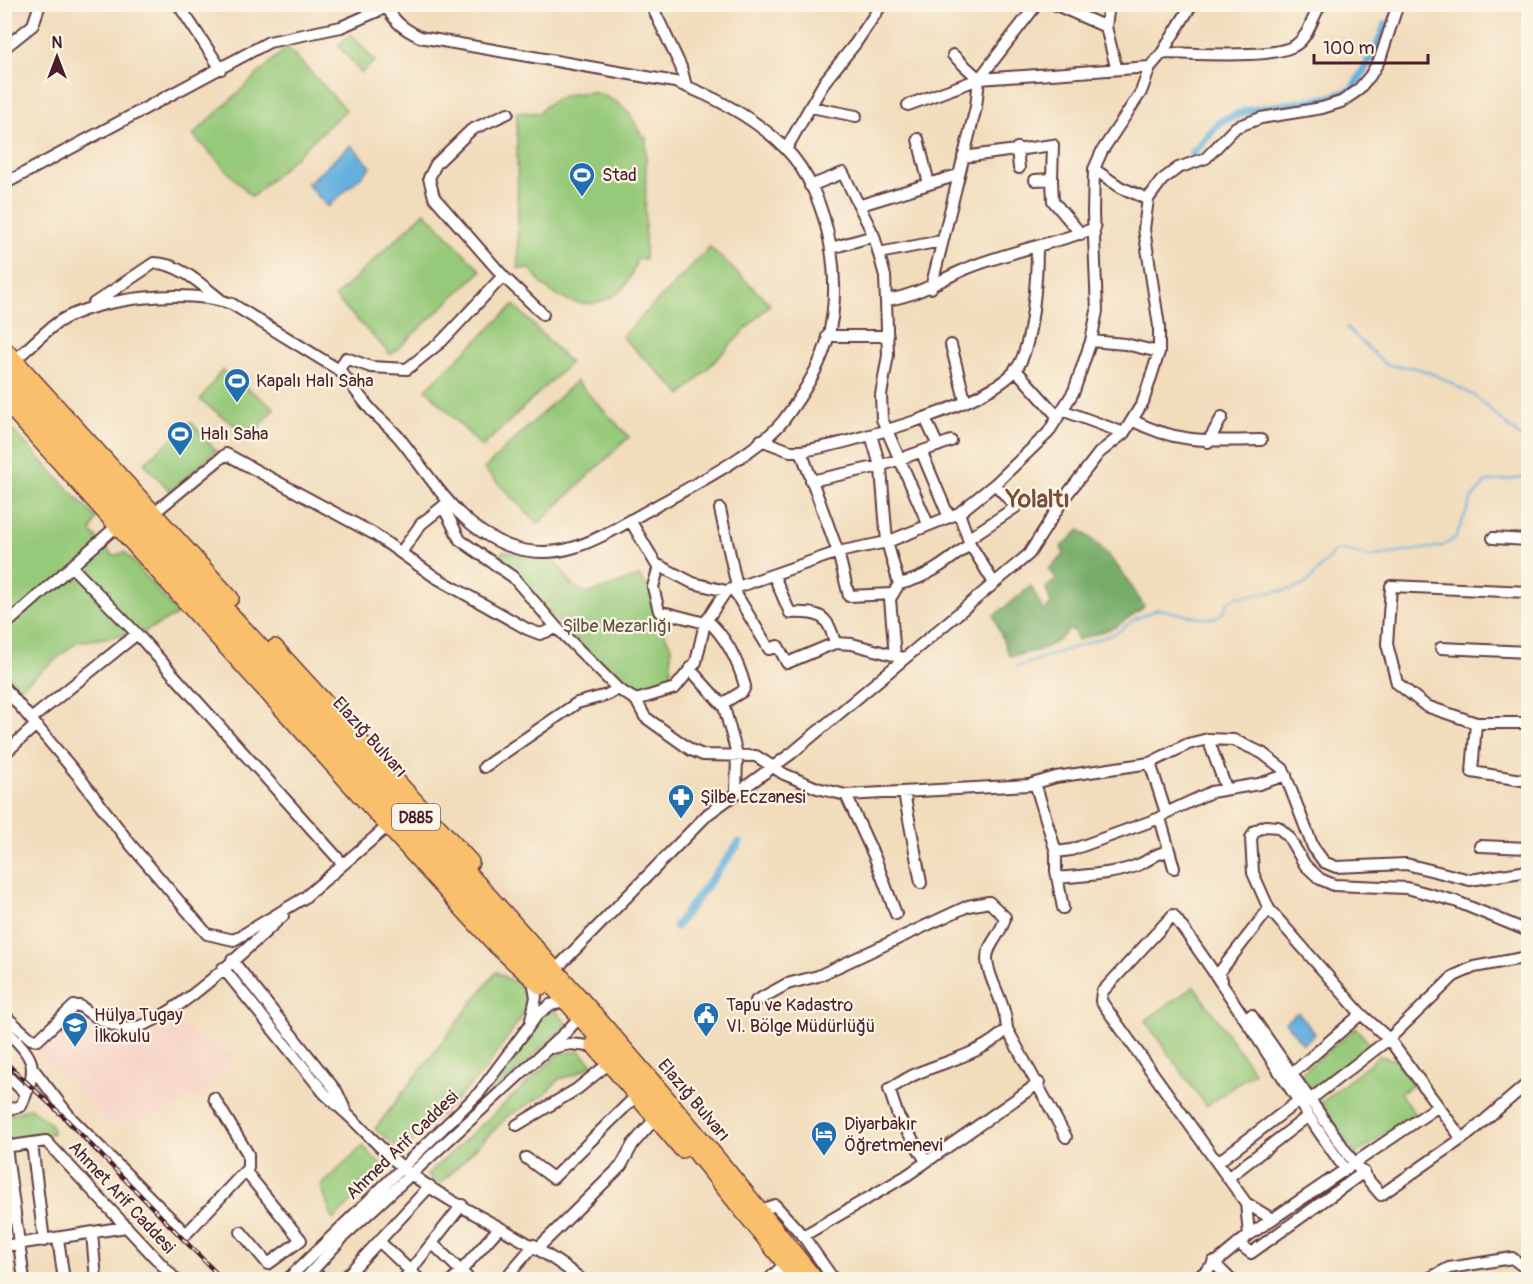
<svg xmlns="http://www.w3.org/2000/svg" width="1533" height="1284" font-family="Pangolin,sans-serif">
  <style>
    .built { fill: #f6d2c4 }
    .green { fill: #96c979; stroke: #707452; stroke-width: 1.5 }
    .forest { fill: #78ad69; stroke: #61664a; stroke-width: 1.5 }
    .water { fill: #65b0de; stroke: #586884; stroke-width: 1.5 }
    .lines { fill: none; stroke-linecap: round; stroke-linejoin: round }
    .stream { stroke: #65b0de; stroke-width: 2 }
    .canal { stroke: #65b0de; stroke-width: 8 }
    .minor-casing { stroke: #633b41; stroke-width: 14 }
    .highway-casing { stroke: #633b41; stroke-width: 18 }
    .minor { stroke: #fff; stroke-width: 10 }
    .highway { stroke: #f9bf6d; stroke-width: 15 }
    .rail-casing { stroke: #4a1f2b; stroke-width: 4.5 }
    .rail { stroke: #fcf5e5; stroke-width: 2; stroke-dasharray: 7; stroke-linecap: butt }
    .labels { text-anchor: middle; stroke-width: 4.5; stroke-linejoin: round; paint-order: stroke }
    .shield { fill: #fcf5e5; stroke: #7f5f63; stroke-width: 1.5 }
    .shield-label { font-size: 16px; font-weight: bold; fill: #4a1f2b }
    .poi-label { font-size: 18px; fill: #4a1f2b; stroke: #fcf5e5; text-anchor: start }
    .park-label { font-size: 18px; fill: #615242; stroke: #fcf5e5 }
    .street-label { font-size: 18px; fill: #4a1f2b; stroke: #fcf5e5 }
    .district-label { font-size: 24px; font-weight: bold; fill: #7b4c3c; stroke: #fcf5e5 }
  </style>
  <rect width="100%" height="100%" fill="#fcf5e5"/>
  <filter id="ink" filterUnits="userSpaceOnUse"><feTurbulence type="fractalNoise" baseFrequency=".0167" numOctaves="2"/><feDisplacementMap in="SourceGraphic" scale="12" xChannelSelector="R" yChannelSelector="G"/><feConvolveMatrix kernelMatrix="1 2 1 2 8 2 1 2 1" color-interpolation-filters="sRGB"/></filter>
  <filter id="wash" filterUnits="userSpaceOnUse"><feTurbulence type="fractalNoise" baseFrequency=".008" numOctaves="4" result="noise"/><feDisplacementMap in="SourceGraphic" scale="24" xChannelSelector="R" yChannelSelector="G"/><feGaussianBlur stdDeviation="1.35" result="paint"/><feColorMatrix in="noise" values="0 0 0 0 0 0 0 0 0 0 0 0 0 0 0 0 0 1.4 0 .05"/><feComposite in="paint" operator="in"/></filter>
  <g filter="url(#wash)">
    <rect width="100%" height="100%" fill="#f1dcbb"/>
    <path class="built" d="M5,4L32,5L30,13L5,35Z
      M75,1010L108,1041L114,1036L171,1031L177,1022L233,1056L213,1085L202,1095L152,1117L109,1127L75,1088L35,1050Z"/>
    <path class="green" d="M351,34L375,61L361,73L338,45Z
      M287,47L346,110L252,197L193,135Z
      M593,92C622,102 630,109 642,137H646L645,259H637C634,270 629,284 619,292C588,316 548,300 531,269L518,268L517,112L539,113C553,95 572,93 593,92Z
      M425,212L481,271L391,355L335,297Z
      M710,247L770,304L682,395L622,337Z
      M514,305L570,363L482,447L426,389Z
      M222,370L274,408L252,438L200,400Z
      M576,381L629,437L538,524L484,469Z
      M4,421L96,518L91,532L113,556L125,552L178,614L144,632L77,642L19,689L5,671Z
      M191,422L216,451L170,491L144,463Z
      M503,551L556,562L573,586L588,594L639,576L648,587L657,618L671,647V685L642,690L630,688L608,672L496,559Z
      M496,972L510,980L526,983L528,1008L483,1073L403,1152L375,1129Z
      M1194,986L1254,1072L1206,1106L1145,1021Z
      M553,1008L567,1024L416,1167L414,1164L489,1093L537,1021Z
      M1356,1028L1370,1045L1313,1091L1300,1074Z
      M580,1051L593,1064L574,1075L559,1079L544,1095L508,1116L440,1184L427,1175L559,1054Z
      M1379,1056L1396,1060L1413,1085L1400,1093L1414,1113L1355,1155L1321,1103Z
      M30,1108L50,1123L53,1133L5,1142L4,1117Z
      M363,1146L385,1169L333,1220L321,1186Z"/>
    <path class="forest" d="M1080,530C1109,551 1126,576 1144,607L1115,627L1078,640L1073,630H1068C1054,650 1032,652 1009,656L994,616L1031,586L1044,612L1051,604L1046,588L1057,579L1049,569L1064,555L1061,547Z"/>
    <path class="water" d="M351,145L371,167L328,207L307,184Z
      M1298,1012L1315,1034L1303,1044L1285,1022Z"/>
    <g class="lines">
      <path class="stream" d="M1346,327L1386,365L1417,368L1440,377L1476,397L1528,444
        M1016,667L1116,633L1135,619L1158,609L1200,618H1215L1223,613L1227,603L1237,597L1294,589L1307,583L1335,551L1345,550L1370,557L1443,546L1456,537L1472,498L1486,482L1528,477"/>
      <path class="canal" d="M1192,154L1221,121L1246,111L1330,98L1352,90L1377,47L1386,24
        M676,926L739,843"/>
    </g>
  </g>
  <g filter="url(#ink)">
    <g class="lines">
      <g class="minor-casing">
        <path id="minor" d="M178,4L221,69
          M651,4L681,67L686,86
          M1054,4L1106,27L1116,67
          M1106,27L1109,4
          M4,48L33,25L40,4
          M1162,53C1190,53 1278,60 1297,44C1310,34 1312,17 1321,4
          M953,55L979,79
          M908,105L979,79L1150,67
          M811,107L856,116
          M918,139L929,184
          M1017,148L1019,168
          M786,149L825,81L855,44L882,4
          M963,157L1053,145L1052,179L1035,180
          M1094,169L1120,187L1148,199
          M1052,179L1053,201L1081,234
          M4,184L269,42L341,27L387,7
          M810,186L843,173L874,236L885,276L888,355L881,395L882,419L928,524
          M861,205L958,175
          M831,248L874,236
          M879,253L941,241
          M503,276L543,314
          M931,288L976,107L979,79L1037,4
          M887,300C922,294 937,281 968,268C1009,251 1054,244 1095,228
          M93,304L154,263C179,263 202,285 221,300
          M827,336H888
          M1091,341L1125,344L1159,352
          M951,345L965,400
          M15,360C29,348 42,334 57,323C96,297 189,288 232,304L339,370L346,358L371,367L407,369L442,341L503,276L434,197L429,178L436,164L471,130L508,113
          M1015,369L1058,417
          M339,370C351,383 361,399 373,412C382,421 393,430 401,440C433,480 458,527 509,546C562,565 602,536 647,511C686,489 755,455 783,421C798,401 814,377 823,353C847,292 831,194 785,148C754,117 715,97 675,82L420,37C404,29 393,22 386,4
          M1062,410L1124,433
          M925,418L938,446
          M1132,420C1176,444 1212,441 1261,440
          M871,435L881,469L887,542L899,584
          M761,440L790,451H801C845,445 992,404 1017,368C1033,345 1037,276 1037,247
          M1208,442L1222,417
          M801,451L838,552L849,596L892,594
          M922,453L948,515
          M811,481L880,466L951,441
          M443,506L460,540L513,577L557,628L618,689L636,700
          M720,509L737,587
          M155,512L226,454L374,534L435,577L527,629L540,634L557,628
          M959,513L970,544L994,583
          M630,520L656,564L693,583L726,591L838,552L887,542L959,513L995,484L1048,433L1074,391L1091,341L1097,311L1093,213L1094,169L1102,151L1141,92L1150,67L1162,53L1192,4
          M969,538L1016,507L995,484
          M1493,538L1528,540
          M402,551L421,524L446,504
          M659,566L653,587L659,611L705,623
          M72,567L137,634L343,864
          M774,576L790,613C819,612 828,614 835,643
          M733,589L769,649L778,646L787,663L835,643L852,644L904,658
          M726,591L705,623L696,662L675,688L636,700L645,717L691,750L703,755L756,756L784,774L817,788L846,795L1029,785L1056,777L1150,763L1188,744L1208,739L1234,740L1262,753L1283,769L1313,847L1324,862L1336,867L1406,864L1470,880L1528,871
          M1528,592L1391,586L1387,644L1397,683L1426,706L1476,723H1528
          M707,620C727,638 738,661 745,686L743,691L722,704
          M4,626L118,525
          M1441,648L1528,652
          M895,656L890,599L899,584C927,578 947,562 970,544
          M690,669L724,707L737,754L736,794
          M4,687L80,778L131,845L207,934L234,940L304,898L389,825
          M31,719L137,634
          M1476,723L1472,772L1528,781
          M1208,739L1226,788
          M4,754L36,725
          M1150,763L1166,813
          M484,767L577,703L607,695L618,689
          M1035,783L1056,852V871L1063,908
          M904,793L921,883
          M846,795L875,858L896,914
          M1160,818L1174,868
          M1480,846L1528,848
          M1056,852L1071,850L1160,818L1166,813L1211,792L1259,784L1286,775
          M1057,878C1083,875 1113,875 1138,865C1151,860 1151,855 1168,851
          M561,964L708,814L792,753L1029,554L1065,497L1099,453L1124,433L1143,402L1159,352V326L1144,229L1148,199L1162,180L1178,168L1206,158L1236,127L1261,118L1322,108L1341,102L1357,91L1370,76L1380,59L1398,4
          M223,968L325,1094L347,1114L337,1092L232,960
          M1222,980L1218,974L1269,909
          M756,1001L787,984L818,976L968,906L989,902L1005,917C1003,933 986,945 987,960C988,980 1006,1002 1007,1029
          M4,1015L31,1039L38,1040L74,1006H80C91,1015 110,1026 125,1028C162,1033 253,942 283,916
          M1251,1015L1354,1163L1381,1195L1470,1133L1528,1083
          M531,1020L536,997L533,980
          M4,1028C36,1060 39,1065 21,1106L4,1111
          M552,1048L570,1044L598,1047
          M34,1070L71,1118L186,1234L248,1168V1154L214,1098
          M4,1073L26,1094
          M1287,1078L1361,1014
          M1307,1102L1389,1039L1454,976L1474,967L1528,957
          M347,1114C368,1134 388,1157 411,1174C464,1214 529,1237 582,1280
          M517,1125L577,1089L607,1065
          M1462,1139L1389,1039L1361,1014L1269,909L1253,873L1251,838L1255,831L1265,826L1278,827L1288,836L1305,865L1320,879L1334,885L1407,888L1455,901L1528,931
          M32,1144L44,1241
          M4,1147L46,1141L176,1280
          M6,1147L24,1280
          M526,1158L553,1178L635,1097
          M926,1161L898,1116L889,1089C900,1083 911,1075 923,1071C953,1059 983,1053 1007,1029L1066,1137
          M1218,1162L1297,1102
          M1229,1177L1307,1117
          M1246,1203L1272,1219
          M761,1210L775,1205L803,1236L834,1280
          M241,1232L268,1264L301,1240L246,1172
          M92,1233L96,1280
          M1249,1235L1437,1107
          M803,1236L906,1176L1039,1083
          M58,1239L64,1280
          M380,1242L420,1280
          M432,1243L462,1205
          M1238,1243L1251,1253L1364,1172
          M4,1246L126,1227
          M539,1247L621,1166L633,1144L654,1120
          M1213,1262L1231,1280
          M321,1277L323,1280
          M287,1280L479,1093L538,1014L550,1005L570,1001
          M304,1280L346,1234L567,1031L575,1022L579,1010
          M343,1280L430,1186
          M403,1280L432,1243L470,1280
          M453,1280L499,1228
          M504,1280L534,1245
          M768,1280L785,1264
          M1195,1280L1249,1235L1246,1203L1101,1001L1102,992L1173,915C1235,997 1285,1086 1345,1169
          M1213,1280L1230,1279
          M1426,1280L1449,1268L1512,1258L1528,1270"/>
      </g>
      <g class="highway-casing">
        <path id="highway" d="M4,348L231,598
          M4,365C275,669 564,959 816,1280
          M4,383L575,1012L670,1121L798,1280
          M4,401L463,910L495,945L541,987
          M275,647L471,862
          M593,1045L682,1150"/>
      </g>
      <use href="#minor" class="minor"/>
      <use href="#highway" class="highway"/>
      <g class="rail-casing">
        <path id="rail" d="M4,1061L66,1119L223,1280"/>
      </g>
      <use href="#rail" class="rail"/>
    </g>
  </g>
  <defs>
    <g id="stadium-pin" transform="scale(1.35)"><path d="M0 17L-7.5 6A9.5 9.5 0 1 1 7.5 6Z" fill="#1f6fb2" stroke="#fcf5e5"/><path d="M0-5a6.5 5 0 1 0 0 10a6.5 5 0 1 0 0-10ZM-3.5-1.8h7v3.6h-7Z" fill="#fff"/></g>
    <g id="pharmacy-pin" transform="scale(1.35)"><path d="M0 17L-7.5 6A9.5 9.5 0 1 1 7.5 6Z" fill="#1f6fb2" stroke="#fcf5e5"/><path d="M-2-6h4v4h4v4h-4v4h-4v-4h-4v-4h4Z" fill="#fff"/></g>
    <g id="civic-pin" transform="scale(1.35)"><path d="M0 17L-7.5 6A9.5 9.5 0 1 1 7.5 6Z" fill="#1f6fb2" stroke="#fcf5e5"/><path d="M-.6-6.5H3V-4.5H.6V-3L4-1V1h2V6H-6V1h2V-1L-.6-3ZM-1.2 2.5V6h2.4V2.5Z" fill="#fff"/></g>
    <g id="school-pin" transform="scale(1.35)"><path d="M0 17L-7.5 6A9.5 9.5 0 1 1 7.5 6Z" fill="#1f6fb2" stroke="#fcf5e5"/><path d="M0-5L7-2L0 1L-7-2ZM-4 1L0 2.5L4 1V4Q0 6-4 4Z" fill="#fff"/></g>
    <g id="hotel-pin" transform="scale(1.35)"><path d="M0 17L-7.5 6A9.5 9.5 0 1 1 7.5 6Z" fill="#1f6fb2" stroke="#fcf5e5"/><path d="M-6-4.5h1.5V1H6V5H4.5V3h-9V5H-6ZM-4 0a1.8 1.8 0 1 1 3.6 0ZM.5 0V-2.5h3Q6-2.5 6 0Z" fill="#fff"/></g>
  </defs>
  <g fill-rule="evenodd">
    <use href="#stadium-pin" x="582" y="175"/>
    <use href="#stadium-pin" x="237" y="381"/>
    <use href="#stadium-pin" x="180" y="434"/>
    <use href="#pharmacy-pin" x="681" y="797"/>
    <use href="#civic-pin" x="706" y="1015"/>
    <use href="#school-pin" x="75" y="1025"/>
    <use href="#hotel-pin" x="824" y="1134"/>
  </g>
  <g class="labels">
    <rect class="shield" x="392" y="804" width="48" height="26" rx="4.5"/>
    <g class="shield-label">
      <text x="416" y="823">D885</text>
    </g>
    <g class="poi-label">
      <text x="602" y="181">Stad</text>
      <text x="256" y="387">Kapalı Halı Saha</text>
      <text x="200" y="440">Halı Saha</text>
      <text x="700" y="803">Şilbe Eczanesi</text>
      <text x="726" y="1011">Tapu ve Kadastro<tspan x="726" dy="21">VI. Bölge Müdürlüğü</tspan></text>
      <text x="94" y="1021">Hülya Tugay<tspan x="94" dy="21">İlkokulu</tspan></text>
      <text x="844" y="1130">Diyarbakır<tspan x="844" dy="21">Öğretmenevi</tspan></text>
    </g>
    <g class="park-label">
      <text x="617" y="632">Şilbe Mezarlığı</text>
    </g>
    <g class="street-label">
      <text transform="translate(370 737) rotate(48)" y="6">Elazığ Bulvarı</text>
      <text transform="translate(694 1100) rotate(50)" y="6">Elazığ Bulvarı</text>
      <text transform="translate(402 1145) rotate(-44)" y="6">Ahmed Arif Caddesi</text>
      <text transform="translate(122 1197) rotate(47)" y="6">Ahmet Arif Caddesi</text>
    </g>
    <g class="district-label">
      <text x="1038" y="507">Yolaltı</text>
    </g>
  </g>
  <rect width="1533" height="1284" fill="none" stroke="#fcf5e5" stroke-width="24"/>
  <g transform="translate(57 57)" stroke="#fcf5e5" stroke-width="4.5" paint-order="stroke">
  <path d="M0-4.5L10 22L0 15L-10 22Z" fill="#4a1f2b"/>
  <text y="-9" font-size="16" font-weight="bold" text-anchor="middle" fill="#4a1f2b">N</text>
  </g>
  <path d="M1314 54v9h114v-9" fill="none" stroke="#4a1f2b" stroke-width="3"/>
  <text x="1323" y="54" font-size="18" fill="#4a1f2b" stroke="#fcf5e5" stroke-width="4.5" paint-order="stroke">100 m</text>
</svg>
